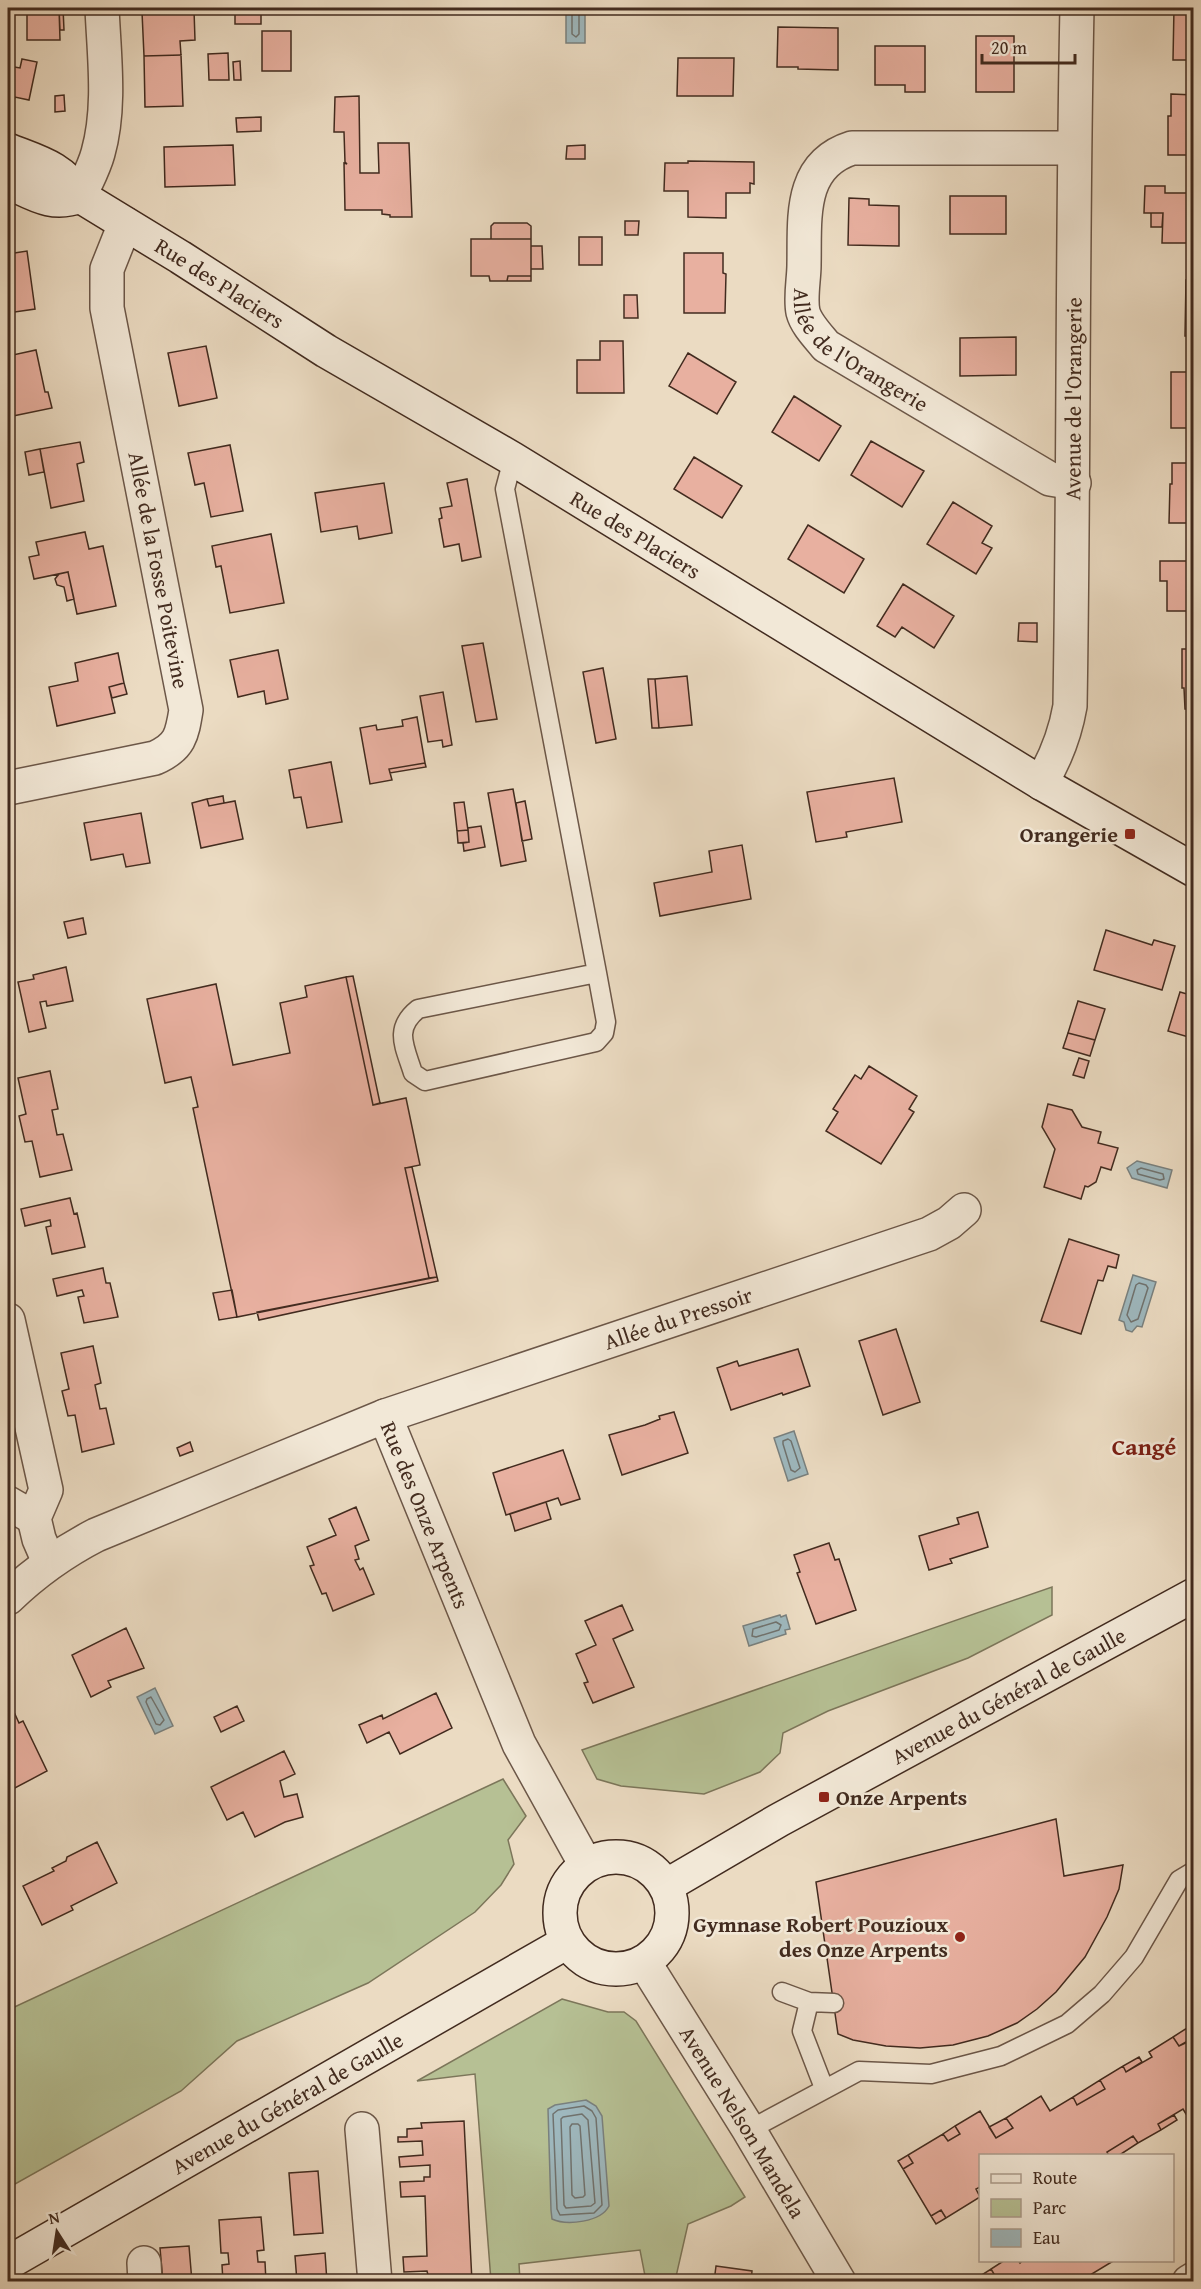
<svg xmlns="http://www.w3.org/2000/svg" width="1201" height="2289" font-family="'Gentium Book Plus',serif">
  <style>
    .green { fill: #b6c094; stroke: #7c765a; stroke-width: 1.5 }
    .water { fill: #9eb8be; stroke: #79807e; stroke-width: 1.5 }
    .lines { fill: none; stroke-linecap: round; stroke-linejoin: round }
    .shore { stroke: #70726e; stroke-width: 1.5 }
    .building { fill: #e8b0a0; stroke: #422b1f; stroke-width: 1.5 }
    .lane-casing { stroke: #6c5748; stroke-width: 21 }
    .street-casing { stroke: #6c5748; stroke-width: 36 }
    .secondary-casing { stroke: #422b1f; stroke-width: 36 }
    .lane { stroke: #f2e8d7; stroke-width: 18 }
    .street { stroke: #f2e8d7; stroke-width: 33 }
    .secondary { stroke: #f2e8d7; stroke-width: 33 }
    .poi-dot { fill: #8f2418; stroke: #f2e8d7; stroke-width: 2 }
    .labels { text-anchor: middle; stroke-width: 5; stroke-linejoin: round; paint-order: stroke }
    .street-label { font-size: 22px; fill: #422b1f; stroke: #f2e8d7 }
    .poi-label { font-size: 22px; font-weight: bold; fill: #422b1f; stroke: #f2e8d7; text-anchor: end }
    .neighbourhood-label { font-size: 24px; font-weight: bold; fill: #7a1f14; stroke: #f2e8d7 }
  </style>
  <rect width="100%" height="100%" fill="#ebdbc2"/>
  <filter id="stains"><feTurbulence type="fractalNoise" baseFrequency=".00333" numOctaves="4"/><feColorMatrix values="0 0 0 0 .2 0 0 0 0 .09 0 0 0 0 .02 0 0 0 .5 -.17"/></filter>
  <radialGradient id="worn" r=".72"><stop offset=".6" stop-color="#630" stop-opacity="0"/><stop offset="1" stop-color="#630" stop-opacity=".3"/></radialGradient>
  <path class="green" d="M1052,1587V1615L968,1658L828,1711L783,1733L780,1753L760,1772L704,1794L621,1786L597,1779L582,1750Z
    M503,1779L526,1816L508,1840L514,1864L501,1885L475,1912L368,1983L237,2041L181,2091L8,2188V2010Z
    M562,1999L608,2012H624L636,2021L745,2197L731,2206L688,2224L675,2281H646L640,2250L519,2264L520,2281H491L475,2074L417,2081Z"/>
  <path class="water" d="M566,8H585V43H566Z
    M1137,1161L1172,1170L1167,1188L1132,1178L1127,1168Z
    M1133,1275L1156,1282L1142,1327L1137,1326L1132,1332L1126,1330L1124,1322L1119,1320Z
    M794,1431L808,1474L788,1481L774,1438Z
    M780,1615L781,1617L786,1615L790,1629L785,1630L786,1634L749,1646L743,1626Z
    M155,1688L173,1726L155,1734L137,1697Z
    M586,2100L596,2106L602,2116L609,2206C601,2222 567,2226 552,2219L551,2210L548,2109L555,2105Z"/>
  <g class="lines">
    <path class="shore" d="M572,8V34L576,37L579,34V8
      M1141,1168L1163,1174L1164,1179L1160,1180L1138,1174L1137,1170Z
      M1139,1283L1146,1285L1148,1288L1138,1319L1131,1322L1127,1315L1136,1285Z
      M788,1439L791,1441L800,1468L795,1472L791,1470L783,1444V1441Z
      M776,1622L781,1625L779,1630L756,1637L752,1636L753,1629Z
      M151,1697L164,1720L160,1725L156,1724L146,1702L147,1699Z
      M584,2106L592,2111L596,2118L602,2205L594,2213L560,2215L557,2209L553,2114L558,2110Z
      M582,2114L588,2120L595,2203L591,2206L566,2208L564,2205L561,2119L563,2117Z
      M578,2124L580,2126L585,2195L583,2197L575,2198L572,2195L570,2127L572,2124Z"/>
  </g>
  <path class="building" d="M27,8H59L60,40H27Z
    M59,8H63L64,30H60Z
    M235,8H261V24H235Z
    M1174,8H1194V60H1173Z
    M194,10L195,40L180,41L181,55L144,56L142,12Z
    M778,27L838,28V70L798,69V67H777Z
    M262,31H291V71H262Z
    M976,36H1014V92H976Z
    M875,46H925V92H905V85H875Z
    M228,53L229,80H209L208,54Z
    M181,55L183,106L145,107L144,56Z
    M678,58H734L733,96H677Z
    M22,59L37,62L29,100L15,97L14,100L8,99V66L20,68Z
    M240,61L241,80H234L233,62Z
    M1171,94L1194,95V155H1168V116H1171Z
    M64,95L65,111L55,112V96Z
    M359,96L360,173H379L378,143H409L412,217H390V215L382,214V210H345L344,163L347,164L345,162L344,132H334L335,97Z
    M261,117V131L237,132L236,118Z
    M233,145L235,185L165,187L164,147Z
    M585,145V159H566L567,146Z
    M688,161L754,162V184L750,183V193H726V218L688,217V191H664L665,163H688Z
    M1145,186H1165V193H1194V243H1162L1163,213H1144Z
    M950,196H1006V234H950Z
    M849,198L869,199V205L899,206V246L848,245Z
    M1151,213H1163L1162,227H1151Z
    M625,221H639L638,235H625Z
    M494,223H527L531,226V239H491V226Z
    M579,237H602V265H579Z
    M471,239H531V276H508L507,281H490L489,276H471Z
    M531,246H542L543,269H531Z
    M27,251L35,309L8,313V254Z
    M684,253H723V273L726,274L725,313H684Z
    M508,276H531V281H507Z
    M1186,280H1194V336H1185Z
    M624,295H637L638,318H624Z
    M1016,337V375L960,376V338Z
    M600,341H623L624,393H577V360H600Z
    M206,346L217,398L179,406L168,353Z
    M36,350L45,392H48L52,408L8,417V356Z
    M688,353L736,382L717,414L669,386Z
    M1171,372H1194V428H1171Z
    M794,396L841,426L819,461L772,432Z
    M871,441L924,471L902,507L851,475Z
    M80,442L84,462L77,464L84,501L51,508L40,449Z
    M230,445L243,511L211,517L204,483L195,485L188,453Z
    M40,449L44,472L29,475L25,452Z
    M694,457L742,486L722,518L674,489Z
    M1172,463H1194V523H1169L1170,484H1172Z
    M467,479L481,557L462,561L459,544L444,547L439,519L442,518L440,508L452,506L447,483Z
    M384,483L392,533L359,539L357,526L321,532L315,493Z
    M953,502L992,526L982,543L992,548L976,574L927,544Z
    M808,525L864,559L844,593L788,559Z
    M85,532L89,549L103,546L116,606L77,614L68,572L34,579L29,557L39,555L36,542Z
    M271,534L284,603L230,613L221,566L216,567L212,546Z
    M1160,561H1194V611H1167V581H1160Z
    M68,572L74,599L67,601L64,587L57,585L55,579L59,574Z
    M903,584L954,616L934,648L902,627L895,637L877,626Z
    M1019,623H1037V642L1018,641Z
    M483,643L497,719L476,722L462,646Z
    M1182,649H1194V709H1185L1184,688H1182Z
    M278,650L288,699L266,704L264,691L238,697L230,660Z
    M118,653L124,683L109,687L115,713L57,726L49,687L78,681L75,663Z
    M603,668L616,739L596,743L583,672Z
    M687,676L692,725L659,728L655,679Z
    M648,679H655L659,728H652Z
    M124,683L127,694L112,698L109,687Z
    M443,692L452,745L443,747L442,740L428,742L420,696Z
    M417,717L425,763L389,769L392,780L370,784L360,728L376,725L377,730L403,726L402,720Z
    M331,762L342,822L307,828L301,797L294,798L289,770Z
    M425,763L426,767L390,773L389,769Z
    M894,778L902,822L846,832L847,837L816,842L807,792Z
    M513,789L526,861L501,866L488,793Z
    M223,796L224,803L209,806L207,799Z
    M207,799L209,806L235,801L243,839L201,848L192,803Z
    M525,801L532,839L522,841L516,803Z
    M464,802L468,830L457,831L454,803Z
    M141,813L150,863L126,867L123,854L91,860L84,823Z
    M481,826L485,847L464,851L463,843L469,842L468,828Z
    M468,830L469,842L458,843L457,831Z
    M742,845L751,899L660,916L654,883L712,872L709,851Z
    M83,918L86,934L68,938L64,922Z
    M1106,930L1152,945L1154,940L1175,946L1162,990L1094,970Z
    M66,967L73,1001L47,1006L46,1001L40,1002L46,1028L29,1032L18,982L34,979L33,975Z
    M353,976L380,1103L373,1105L346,977Z
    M346,977L373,1105L406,1098L420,1165L405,1168L429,1278L237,1317L193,1108L198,1107L191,1077L165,1083L147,999L216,984L233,1065L290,1053L280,1003L307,997L305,986Z
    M1180,992L1194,996V1045L1191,1044L1192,1038L1168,1031Z
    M1078,1001L1105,1009L1095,1040L1068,1033Z
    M1068,1033L1095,1040L1090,1056L1063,1048Z
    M1079,1058L1089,1061L1084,1078L1073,1075Z
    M869,1066L917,1096L909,1109L914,1112L881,1164L826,1131L838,1112L833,1109L855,1075L861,1079Z
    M50,1071L58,1109L52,1110L57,1135L63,1134L72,1170L40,1177L32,1141L25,1142L19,1116L26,1114L18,1078Z
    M1048,1104L1072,1110L1082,1127L1101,1132L1098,1143L1118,1148L1111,1170L1101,1167L1096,1182L1088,1187L1085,1186L1081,1199L1044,1187L1055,1149L1042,1127Z
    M412,1167L437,1277L429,1278L405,1168Z
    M70,1198L74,1214L77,1213L85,1247L52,1254L46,1227L51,1226L50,1220L25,1226L21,1209Z
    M1069,1239L1119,1255L1116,1268L1108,1266L1103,1281L1098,1280L1081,1334L1041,1321Z
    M103,1268L106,1283H110L118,1317L84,1323L78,1297L84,1296L82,1290L57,1296L53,1279Z
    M437,1277L438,1281L259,1320L257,1312Z
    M232,1290L237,1317L219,1320L213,1293Z
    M896,1329L920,1402L883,1415L859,1341Z
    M93,1346L101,1383L95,1385L100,1409L106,1408L114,1444L82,1452L75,1415L68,1416L62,1391L69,1389L61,1353Z
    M798,1349L810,1386L783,1395L782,1393L731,1410L717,1368L737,1361L739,1366Z
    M674,1412L688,1453L622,1475L609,1435L645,1425L660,1419L659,1416Z
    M190,1442L193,1451L180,1456L177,1448Z
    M563,1450L580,1499L561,1505L558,1498L506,1515L493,1473Z
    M546,1502L551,1519L515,1531L510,1514Z
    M356,1507L369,1540L355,1546L359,1559L355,1560L360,1570L363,1568L374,1594L333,1611L326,1593L322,1594L310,1566L314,1565L307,1547L336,1535L329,1519Z
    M978,1512L988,1547L950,1559L952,1563L929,1570L919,1536L959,1524L957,1518Z
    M829,1543L835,1560L839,1559L856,1610L816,1624L797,1573L800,1572L794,1555Z
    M622,1605L633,1630L613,1639L634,1687L593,1703L584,1683L588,1682L576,1654L596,1645L585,1621Z
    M126,1628L144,1668L108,1681L111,1687L91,1697L72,1655Z
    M436,1693L452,1728L400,1754L389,1732L367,1743L359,1725L382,1715L383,1719Z
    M9,1701L19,1723L23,1721L47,1771L13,1789L8,1778Z
    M237,1706L244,1721L221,1732L214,1717Z
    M284,1751L295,1774L280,1781L284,1797L297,1794L303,1817L285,1822L255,1837L243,1812L227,1820L211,1787Z
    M1056,1819L1064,1876L1123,1865L1119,1889L1107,1917L1085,1957L1056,1992L1037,2009L1017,2023L988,2036L953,2045L920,2048L886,2046L853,2040L838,2034L816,1882Z
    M97,1842L117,1883L71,1906L73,1910L42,1925L23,1886L54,1871L52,1868L66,1861L67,1857Z
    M1187,2028L1193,2038L1179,2046L1173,2037Z
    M1173,2037L1179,2046L1194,2039V2110L1186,2114L1183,2109L1158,2124L1161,2130L1138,2143L1133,2136L1107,2152L1109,2156H980V2187L976,2189L980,2197L946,2218L941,2210L931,2216L903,2169L913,2163L908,2155L943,2134L948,2141L960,2134L955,2126L980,2111L996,2138L1013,2128L1006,2118L1041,2096L1050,2111L1073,2097L1077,2105L1105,2089L1100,2080L1123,2066L1126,2072L1152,2057L1149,2052Z
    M1139,2057L1142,2062L1126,2072L1123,2066Z
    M1100,2080L1105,2089L1077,2105L1073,2097Z
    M1174,2115L1177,2120L1161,2130L1158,2124Z
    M1006,2118L1013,2128L996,2138L989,2127Z
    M464,2121L472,2282H434V2275H428L427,2271L404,2272L403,2257L427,2256L425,2196L401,2197L400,2182L424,2181V2177H430V2165L400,2167L399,2157L423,2155L422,2141L398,2142V2137H407V2129L422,2128L421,2123Z
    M955,2126L960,2134L948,2141L943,2134Z
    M1133,2136L1138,2143L1118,2156H1109L1107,2152Z
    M908,2155L913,2163L903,2169L898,2161Z
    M318,2171L323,2233L294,2235L289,2173Z
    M941,2210L946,2218L936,2224L931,2216Z
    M261,2217L264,2250L257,2251L258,2262H265L266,2282H223L222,2265L229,2264L228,2253H221L219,2220Z
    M189,2246L192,2282H163L160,2248Z
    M325,2253L327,2282H297L295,2256Z
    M1005,2260H1018L1020,2263L1023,2260H1115L1090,2275L1094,2282H993L997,2279L991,2269Z
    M716,2266L752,2271L751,2282H714Z
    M991,2269L997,2279L993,2282H979L977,2278Z"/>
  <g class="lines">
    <g class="lane-casing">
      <path id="lane" d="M513,459L505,489L597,973L606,1022L604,1033L596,1042L425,1081L413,1073C405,1047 393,1029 418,1009L597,973
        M782,1992L809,2002L834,2003
        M809,2002L802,2031L824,2088
        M749,2130L859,2071L931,2074L1001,2056L1067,2024L1102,1994L1134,1957L1179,1880L1194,1871"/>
    </g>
    <g class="street-casing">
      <g id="street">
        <path id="s1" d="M1074,148H852C798,165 805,219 804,265C804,279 800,298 803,312C806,324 818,336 826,346L1050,479L1074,483"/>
        <path d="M80,196C86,182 94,168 98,153C111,107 104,55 102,8"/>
        <path id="s2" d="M1041,783C1056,758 1065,735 1070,706C1074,473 1072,240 1077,8"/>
        <path d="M8,788L155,758C180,747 182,735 186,710L107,308V269L125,224"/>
        <path d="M8,1320L46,1490L34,1518L39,1539L49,1562"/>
        <path id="s3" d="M385,1416L929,1234L949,1223L964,1210"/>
        <path d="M8,1503L34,1518"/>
        <path id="s4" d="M8,1598C35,1572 63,1552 96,1535L385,1416L519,1744L586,1865"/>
        <path id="s5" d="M644,1962L749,2130L839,2282"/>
        <path d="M362,2129L375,2282"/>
        <path d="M144,2263L145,2282"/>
        <path d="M1189,2282L1194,2279"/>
      </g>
    </g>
    <g class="secondary-casing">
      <g id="secondary">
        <path id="s6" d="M8,150C38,162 62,167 80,196L180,257L326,351L513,459L1041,783L1194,870"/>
        <path d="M8,182C33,193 51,207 80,196"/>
        <circle cx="616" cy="1913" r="56"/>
        <path id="s7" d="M666,1886L779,1820L1194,1595"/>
        <path id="s8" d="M8,2263L567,1942"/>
      </g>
    </g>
    <use href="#lane" class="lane"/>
    <use href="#street" class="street"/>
    <use href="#secondary" class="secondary"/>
  </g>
  <g class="poi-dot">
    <rect x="1124" y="828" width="12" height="12" rx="3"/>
    <rect x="818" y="1791" width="12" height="12" rx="3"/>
    <circle cx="960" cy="1937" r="6"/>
  </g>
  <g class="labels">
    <g class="street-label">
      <text dy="8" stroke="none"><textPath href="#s6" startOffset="252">Rue des Placiers</textPath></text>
      <text dy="8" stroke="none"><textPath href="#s1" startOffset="474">Allée de l'Orangerie</textPath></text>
      <text dy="8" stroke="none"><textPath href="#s2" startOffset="390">Avenue de l'Orangerie</textPath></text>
      <text dy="8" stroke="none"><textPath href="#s6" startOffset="738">Rue des Placiers</textPath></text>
      <text transform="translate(159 570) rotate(79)" y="8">Allée de la Fosse Poitevine</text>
      <text dy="8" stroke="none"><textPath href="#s3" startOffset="309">Allée du Pressoir</textPath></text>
      <text dy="8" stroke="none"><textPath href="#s4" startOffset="528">Rue des Onze Arpents</textPath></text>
      <text dy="8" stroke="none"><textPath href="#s7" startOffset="392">Avenue du Général de Gaulle</textPath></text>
      <text dy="8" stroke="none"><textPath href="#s8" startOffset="322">Avenue du Général de Gaulle</textPath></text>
      <text dy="8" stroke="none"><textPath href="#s5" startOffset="188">Avenue Nelson Mandela</textPath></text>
    </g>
    <g class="poi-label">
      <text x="1118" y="842">Orangerie</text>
      <text x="836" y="1805" text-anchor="start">Onze Arpents</text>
      <text x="948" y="1932">Gymnase Robert Pouzioux<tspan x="948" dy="25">des Onze Arpents</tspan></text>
    </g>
    <g class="neighbourhood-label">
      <text x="1144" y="1455">Cangé</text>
    </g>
  </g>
  <rect width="1201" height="2289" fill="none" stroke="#ebdbc2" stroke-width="30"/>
  <rect x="9" y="9" width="1183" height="2271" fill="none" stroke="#422b1f" stroke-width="3"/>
  <rect x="15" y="15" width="1171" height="2259" fill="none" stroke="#422b1f" stroke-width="1.5"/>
  <rect x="979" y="2154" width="195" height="108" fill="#f2e8d7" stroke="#ac9c8d" stroke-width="1.5"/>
  <rect x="991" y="2174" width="30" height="9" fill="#f2e8d7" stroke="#ac9c8d" stroke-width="1.5"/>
  <text x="1033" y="2184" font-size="18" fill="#422b1f">Route</text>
  <rect x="991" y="2199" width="30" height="18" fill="#b6c094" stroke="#ac9c8d" stroke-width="1.5"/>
  <text x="1033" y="2214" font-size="18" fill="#422b1f">Parc</text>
  <rect x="991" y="2229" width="30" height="18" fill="#9eb8be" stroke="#ac9c8d" stroke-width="1.5"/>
  <text x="1033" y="2244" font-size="18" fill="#422b1f">Eau</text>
  <g transform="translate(57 2232) rotate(348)" stroke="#f2e8d7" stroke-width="4.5" paint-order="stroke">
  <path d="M0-4.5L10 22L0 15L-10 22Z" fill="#422b1f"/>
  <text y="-9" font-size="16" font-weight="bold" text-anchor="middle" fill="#422b1f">N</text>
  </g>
  <path d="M982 54v9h93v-9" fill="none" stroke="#422b1f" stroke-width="3"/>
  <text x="991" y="54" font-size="18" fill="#422b1f" stroke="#f2e8d7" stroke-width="4.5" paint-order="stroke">20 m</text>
  <rect width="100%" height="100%" filter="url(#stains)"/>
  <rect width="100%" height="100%" fill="url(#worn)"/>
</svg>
